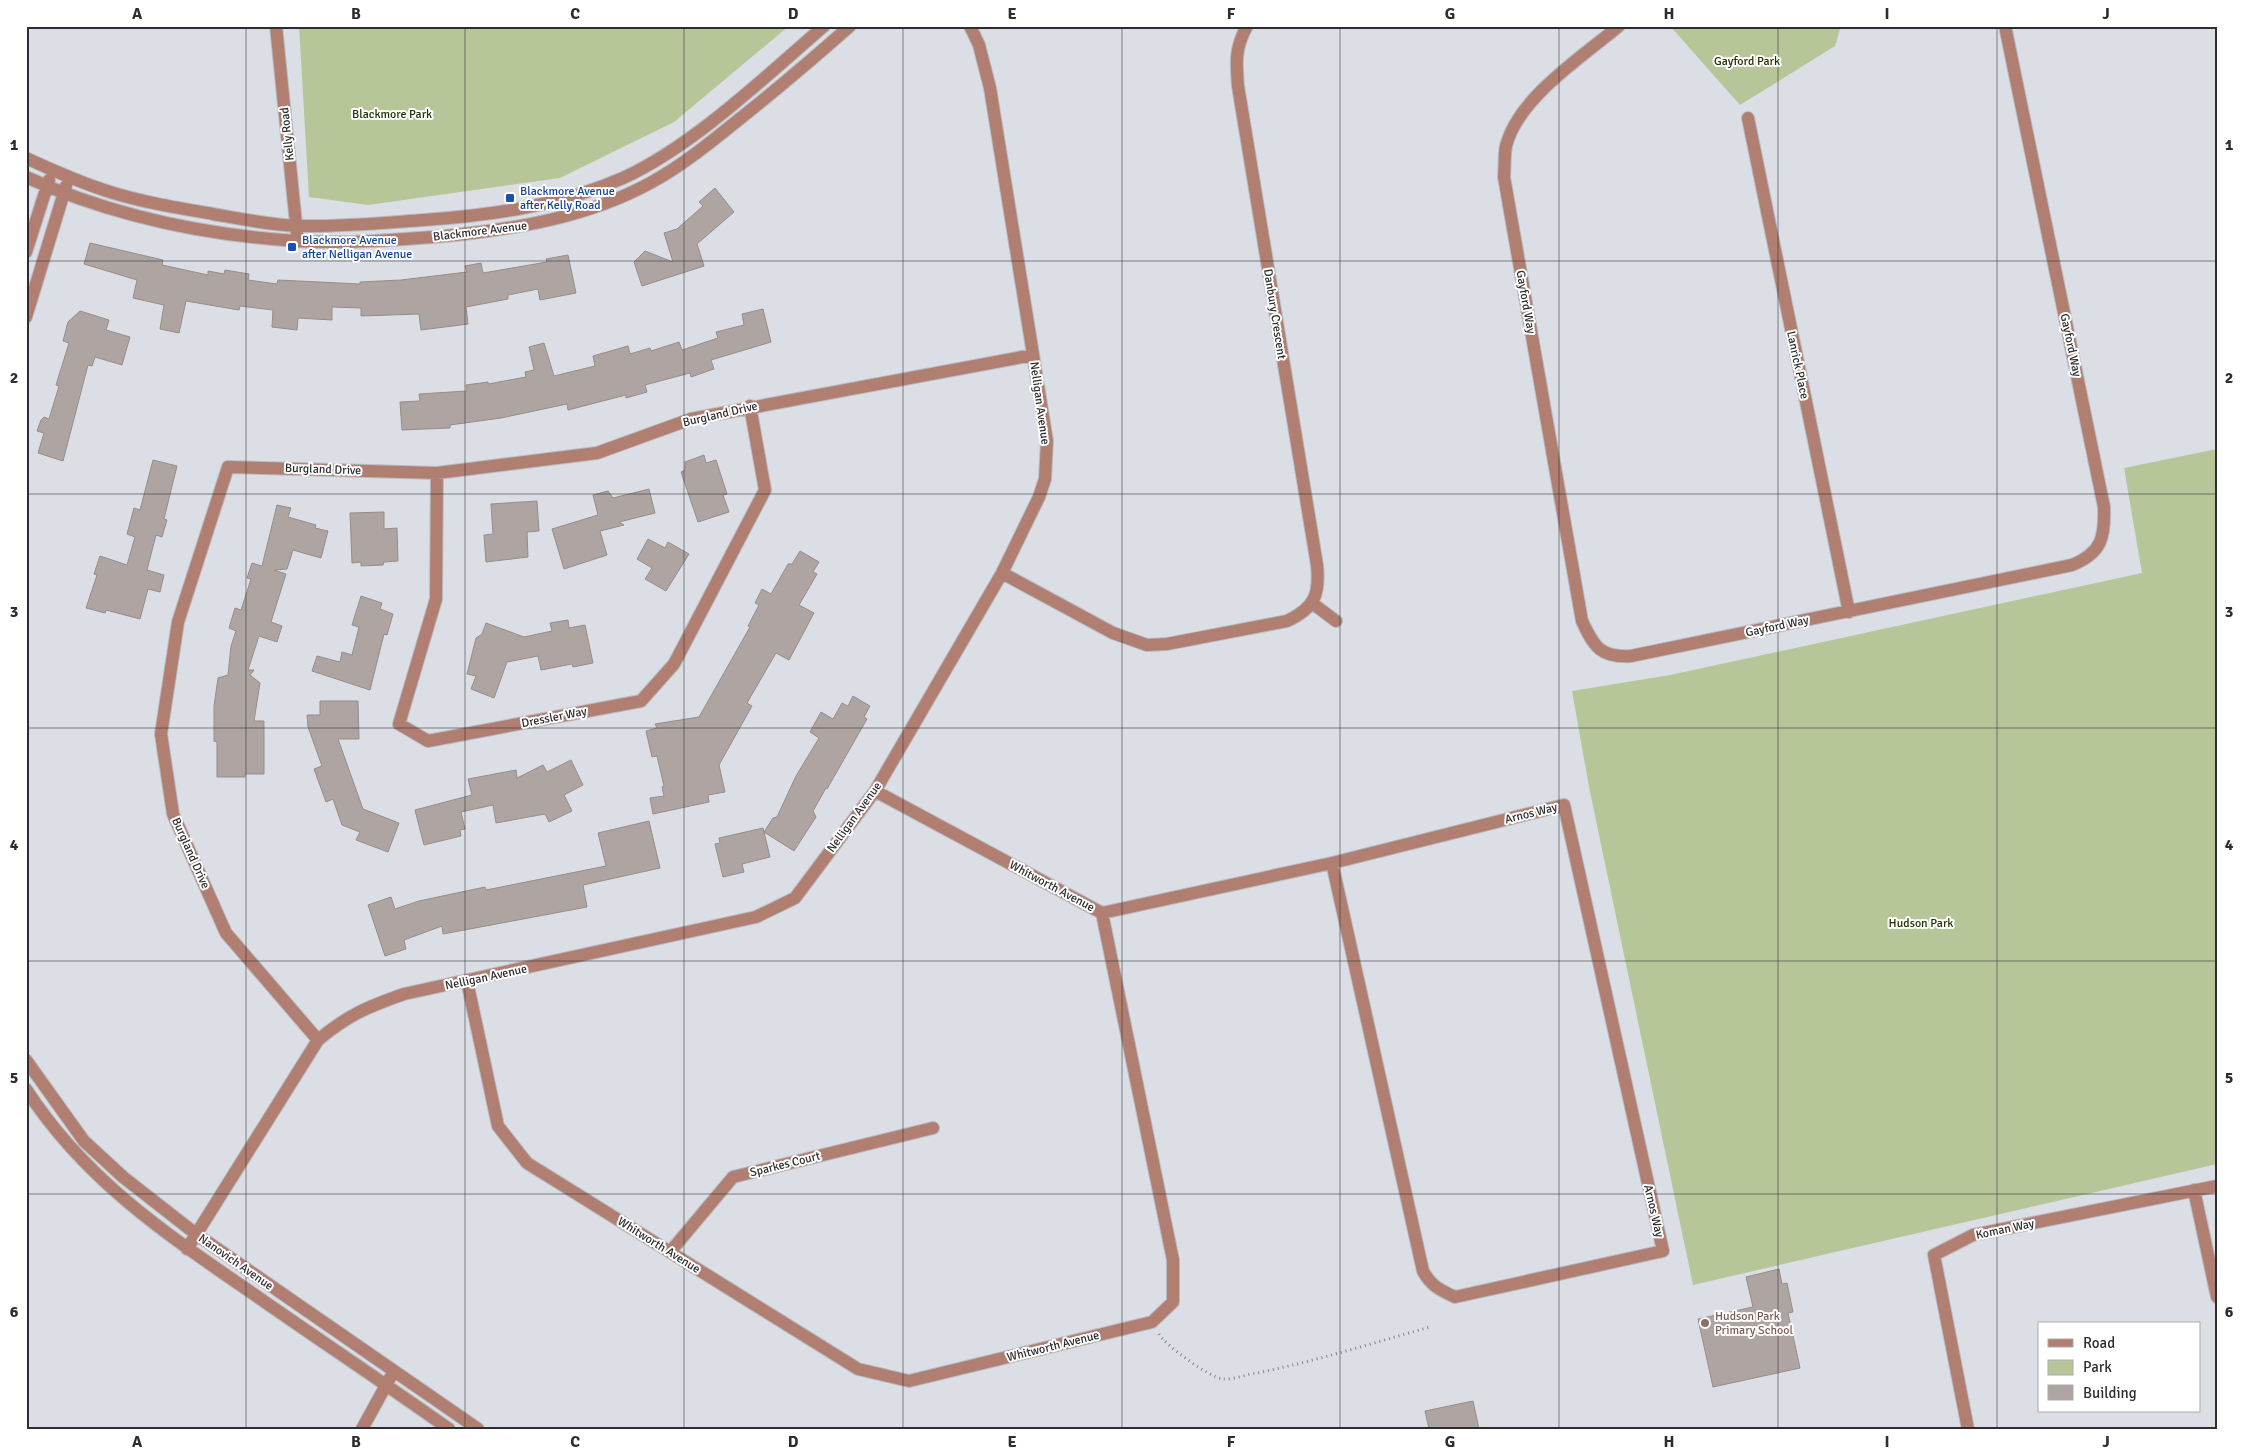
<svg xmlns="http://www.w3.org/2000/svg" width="2243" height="1455" font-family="Signika,sans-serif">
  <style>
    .green { fill: #b7c699 }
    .building { fill: #aea5a2; stroke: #958d8a }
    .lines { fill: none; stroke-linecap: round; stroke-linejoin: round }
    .minor-casing { stroke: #b9bbc1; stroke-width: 14 }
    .path { stroke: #828388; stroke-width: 3; stroke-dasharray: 1 4; stroke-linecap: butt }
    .minor { stroke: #b07f72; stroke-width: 12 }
    .grid { fill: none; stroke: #2d2d30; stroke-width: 1; stroke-opacity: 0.55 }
    .transit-dot { fill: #1a4fb4; stroke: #fff; stroke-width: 2 }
    .education-dot { fill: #8d6e63; stroke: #fff; stroke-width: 2 }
    .labels { text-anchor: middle; stroke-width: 4; stroke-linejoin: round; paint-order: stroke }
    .park-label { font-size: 12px; fill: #242f01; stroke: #fff }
    .street-label { font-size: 12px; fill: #2d2d30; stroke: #fff }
    .transit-label { font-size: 12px; fill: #164399; stroke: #fff; text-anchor: start }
    .education-label { font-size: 12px; fill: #785e54; stroke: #fff; text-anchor: start }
    .neatline { fill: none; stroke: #2d2d30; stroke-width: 2 }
    .grid-label { font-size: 16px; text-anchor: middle; font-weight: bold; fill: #2d2d30 }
  </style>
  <rect width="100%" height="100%" fill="#dcdee5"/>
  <path class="green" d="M299,26H789L674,122L560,178L368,205L309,197Z
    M1670,26H1841L1835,46L1740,105Z
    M2217,449V1164L1693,1285L1589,787L1572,691L1670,675L2142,573L2124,468Z"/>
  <path class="building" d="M715,188L734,212L697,244L704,266L642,286L634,262L645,251L673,262L664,233L677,229L703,206L699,202Z
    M90,243L163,260L162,265L208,275V271L224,274L225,270L249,274L248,280L277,284L278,280L360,284V282L401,280L467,272L465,266L481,263L483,273L547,262L546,259L568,255L576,293L540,300L538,289L508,295V299L466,307L468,324L421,330L419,314L361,316V308L332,307V320L298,318L297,330L272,327L273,310L240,306L239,310L186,301L179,333L160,329L164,305L133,298L137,280L84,264Z
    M763,309L771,342L711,360L714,369L691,377L690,373L645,385L647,392L626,398V395L568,410L567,404L501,418L450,425V428L402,430L400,402L420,401L419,394L467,391L466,385L488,382V384L526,377L525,372L534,370L529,347L544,343L554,376L595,366L593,356L628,346L630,354L650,348L651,351L679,342L682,350L718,338L716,332L744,325L742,314Z
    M80,311L109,320L106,330L130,337L122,365L95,357L92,366L88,365L63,461L38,453L44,433L37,431L41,420L44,417L49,419L59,386L56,385L69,343L63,341L68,322Z
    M704,455L706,463L716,460L727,494L723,495L729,512L698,522L681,472L685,470V462Z
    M153,460L177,466L164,519L167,520L162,537L156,535L147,570L164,575L160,592L148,589L140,619L106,610L105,613L86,608L97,575L94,574L100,556L127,565L135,537L127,534L134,508L140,510Z
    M649,489L655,513L619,522L624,525L600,531L607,555L564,569L552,529L598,515L593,495L608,491L613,498Z
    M537,501L539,531L527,532L528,557L486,562L484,535L493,534L491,504Z
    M277,505L291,508L288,517L316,525L315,528L328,531L321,558L293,550L287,569L274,570L286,574L271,622L282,626L277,642L259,636L248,670H254L250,675L260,683L254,721H264V774H245V777H217V742L214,741V706L218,678L228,675L231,646L236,631L229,628L235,608L241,610L251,579L247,578L252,563L262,566Z
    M384,512V529L397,528L398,561L384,562L383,565L361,566V562L352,563L350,513Z
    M648,539L665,548L668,542L689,554L666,591L645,579L652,568L637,559Z
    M800,551L819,562L813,572L817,574L799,605L814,613L789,660L776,653L747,703L752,706L719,765L725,792L708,795L709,802L653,814L650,798L664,796L662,787L664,786L657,756L652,757L646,731L657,728L655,724L699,717L750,627L748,626L759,605L755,603L762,589L771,594L788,564H792Z
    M361,596L382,603L380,609L393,614L387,635L384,634L370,690L312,671L317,656L340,662L342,652L352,655L359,627L352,625Z
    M568,620L569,628L585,625L593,663L573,667L572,664L541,670L538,656L507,662L494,698L471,689L476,676L467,674L476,638L482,634L486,623L524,637L552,631L550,623Z
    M853,696L870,706L864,717L867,719L827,789L826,788L813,811L816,817L794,851L764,832L773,818L777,817L796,776L819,738L810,732L821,712L833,719L842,703L848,706Z
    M320,701H358L359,739H338L363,809L399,823L388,852L356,840L360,832L342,825L333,799L326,802L314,769L322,766L308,727L307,715H320Z
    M571,760L583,785L564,795L572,811L549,822L545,814L496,823L493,805L461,812L465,829L460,830L461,836L424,845L415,810L472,795L468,779L516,770L517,778L543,765L547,772Z
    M649,821L660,868L583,885L587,907L443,934L442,926L404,940L406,949L385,956L368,905L391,897L395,909L419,901L485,887L486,890L606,866L598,833Z
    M763,828L770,857L742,864L744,872L723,877L715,844L720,843L719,838Z
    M1779,1269L1782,1284L1787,1283L1793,1312L1788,1313L1800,1368L1713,1387L1698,1319L1753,1307L1746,1277Z
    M1473,1401L1479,1429H1429L1425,1411Z"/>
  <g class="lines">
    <g class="minor-casing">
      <path id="minor" d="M276,26L297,234
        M1619,26C1582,57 1518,98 1506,146C1504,155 1505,167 1504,177L1582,621C1594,647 1601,658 1631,656L2072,565C2102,553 2105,537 2104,507L2005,26
        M1748,118L1849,612
        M26,158C52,170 79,182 107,191C141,202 178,208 213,214C241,219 270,225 299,226C341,227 382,223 424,220C492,215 560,206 623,178C693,146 765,77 824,26
        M26,177C110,215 205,235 296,241C345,244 396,240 445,236C516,229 589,217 652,182C686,163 716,138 747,113C782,85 816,56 850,26
        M26,252L49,180
        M26,317L66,186
        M437,473L436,599L399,724L428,741L641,701L674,664L765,490L750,406
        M1002,573L1113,633L1147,645L1167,644L1287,621C1315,608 1320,594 1317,565L1238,86C1236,61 1235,48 1247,26
        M1312,603L1336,621
        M1102,913L1332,863L1423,1271C1431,1286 1440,1290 1455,1297L1663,1251L1564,805L1332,863
        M467,981L498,1126L527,1163L858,1369L909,1381L1152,1322L1173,1302V1260L1102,913L875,791
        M318,1040L226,933L173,814L161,734L178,622L228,467L437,473L597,453L691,419L1033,355
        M26,1060L84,1141L123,1177L196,1234L478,1429
        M26,1089C84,1179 166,1234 252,1293C318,1339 384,1383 449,1429
        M2194,1190L2217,1297
        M187,1249L318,1040C348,1015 367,1007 404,994L756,917L795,898L875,791L1002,573L1039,497L1045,479L1047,441L990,88L979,45L970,26
        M670,1252L733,1177L933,1128
        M362,1429L390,1378
        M1968,1429L1934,1255L1973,1235L2217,1186"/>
    </g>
    <path class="path" d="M1159,1334C1165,1345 1210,1378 1223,1379C1233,1380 1247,1374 1257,1373C1316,1361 1373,1343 1430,1327"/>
    <use href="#minor" class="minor"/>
  </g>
  <path class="grid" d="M246,26V1429M465,26V1429M684,26V1429M903,26V1429M1122,26V1429M1340,26V1429M1559,26V1429M1778,26V1429M1997,26V1429M26,261H2217M26,494H2217M26,728H2217M26,961H2217M26,1194H2217"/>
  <g class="transit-dot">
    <rect x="505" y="193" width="10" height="10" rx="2.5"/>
    <rect x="287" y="242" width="10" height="10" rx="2.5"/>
  </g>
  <circle class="education-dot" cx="1705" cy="1323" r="5"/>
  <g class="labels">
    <g class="park-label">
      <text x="1747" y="65">Gayford Park</text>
      <text x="392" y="118">Blackmore Park</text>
      <text x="1921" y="927">Hudson Park</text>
    </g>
    <g class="street-label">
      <text transform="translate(287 134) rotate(-96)" y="4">Kelly Road</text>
      <text transform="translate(480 231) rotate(-7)" y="4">Blackmore Avenue</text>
      <text transform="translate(1526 302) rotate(80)" y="4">Gayford Way</text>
      <text transform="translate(1275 314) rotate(81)" y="4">Danbury Crescent</text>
      <text transform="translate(2071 345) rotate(78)" y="4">Gayford Way</text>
      <text transform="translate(1798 365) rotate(78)" y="4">Lanrick Place</text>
      <text transform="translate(1040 403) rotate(82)" y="4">Nelligan Avenue</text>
      <text transform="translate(720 414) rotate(-13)" y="4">Burgland Drive</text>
      <text transform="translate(323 469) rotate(2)" y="4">Burgland Drive</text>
      <text transform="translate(1777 626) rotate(-12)" y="4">Gayford Way</text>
      <text transform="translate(554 717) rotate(-11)" y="4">Dressler Way</text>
      <text transform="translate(1531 813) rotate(-14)" y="4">Arnos Way</text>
      <text transform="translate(854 817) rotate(-54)" y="4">Nelligan Avenue</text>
      <text transform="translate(191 853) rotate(66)" y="4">Burgland Drive</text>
      <text transform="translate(1052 886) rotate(28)" y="4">Whitworth Avenue</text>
      <text transform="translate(486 977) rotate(-12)" y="4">Nelligan Avenue</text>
      <text transform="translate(785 1164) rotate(-14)" y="4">Sparkes Court</text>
      <text transform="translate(1654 1211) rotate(77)" y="4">Arnos Way</text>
      <text transform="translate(2005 1229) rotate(-12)" y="4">Koman Way</text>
      <text transform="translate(659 1245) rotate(32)" y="4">Whitworth Avenue</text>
      <text transform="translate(236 1262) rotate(35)" y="4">Nanovich Avenue</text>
      <text transform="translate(1053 1346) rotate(-14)" y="4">Whitworth Avenue</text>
    </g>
    <g class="transit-label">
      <text x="520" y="195">Blackmore Avenue<tspan x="520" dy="14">after Kelly Road</tspan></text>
      <text x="302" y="244">Blackmore Avenue<tspan x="302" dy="14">after Nelligan Avenue</tspan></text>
    </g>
    <g class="education-label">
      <text x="1715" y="1320">Hudson Park<tspan x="1715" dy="14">Primary School</tspan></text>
    </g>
  </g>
  <rect width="2243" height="1455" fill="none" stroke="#ffffff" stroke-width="55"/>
  <rect x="2038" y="1322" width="162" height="90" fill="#ffffff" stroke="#ababac"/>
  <rect x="2048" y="1339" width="25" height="8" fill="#b07f72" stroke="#ababac"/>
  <text x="2083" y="1348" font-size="15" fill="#2d2d30">Road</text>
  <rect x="2048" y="1360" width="25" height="15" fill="#b7c699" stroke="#ababac"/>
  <text x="2083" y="1372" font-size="15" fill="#2d2d30">Park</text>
  <rect x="2048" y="1385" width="25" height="15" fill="#aea5a2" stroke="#ababac"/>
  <text x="2083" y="1398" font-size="15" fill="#2d2d30">Building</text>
  <rect x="28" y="28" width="2188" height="1400" class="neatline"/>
  <g class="grid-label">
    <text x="137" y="19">A</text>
    <text x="356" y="19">B</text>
    <text x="575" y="19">C</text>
    <text x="793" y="19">D</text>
    <text x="1012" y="19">E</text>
    <text x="1231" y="19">F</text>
    <text x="1450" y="19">G</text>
    <text x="1669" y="19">H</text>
    <text x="1887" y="19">I</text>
    <text x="2106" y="19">J</text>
    <text x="14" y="150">1</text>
    <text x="2229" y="150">1</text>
    <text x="14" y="383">2</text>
    <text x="2229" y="383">2</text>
    <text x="14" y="617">3</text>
    <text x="2229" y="617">3</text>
    <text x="14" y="850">4</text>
    <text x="2229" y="850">4</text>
    <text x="14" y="1083">5</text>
    <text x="2229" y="1083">5</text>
    <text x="14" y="1317">6</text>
    <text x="2229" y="1317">6</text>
    <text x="137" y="1447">A</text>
    <text x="356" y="1447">B</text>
    <text x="575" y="1447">C</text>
    <text x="793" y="1447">D</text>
    <text x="1012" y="1447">E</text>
    <text x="1231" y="1447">F</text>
    <text x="1450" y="1447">G</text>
    <text x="1669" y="1447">H</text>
    <text x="1887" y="1447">I</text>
    <text x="2106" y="1447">J</text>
  </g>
</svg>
